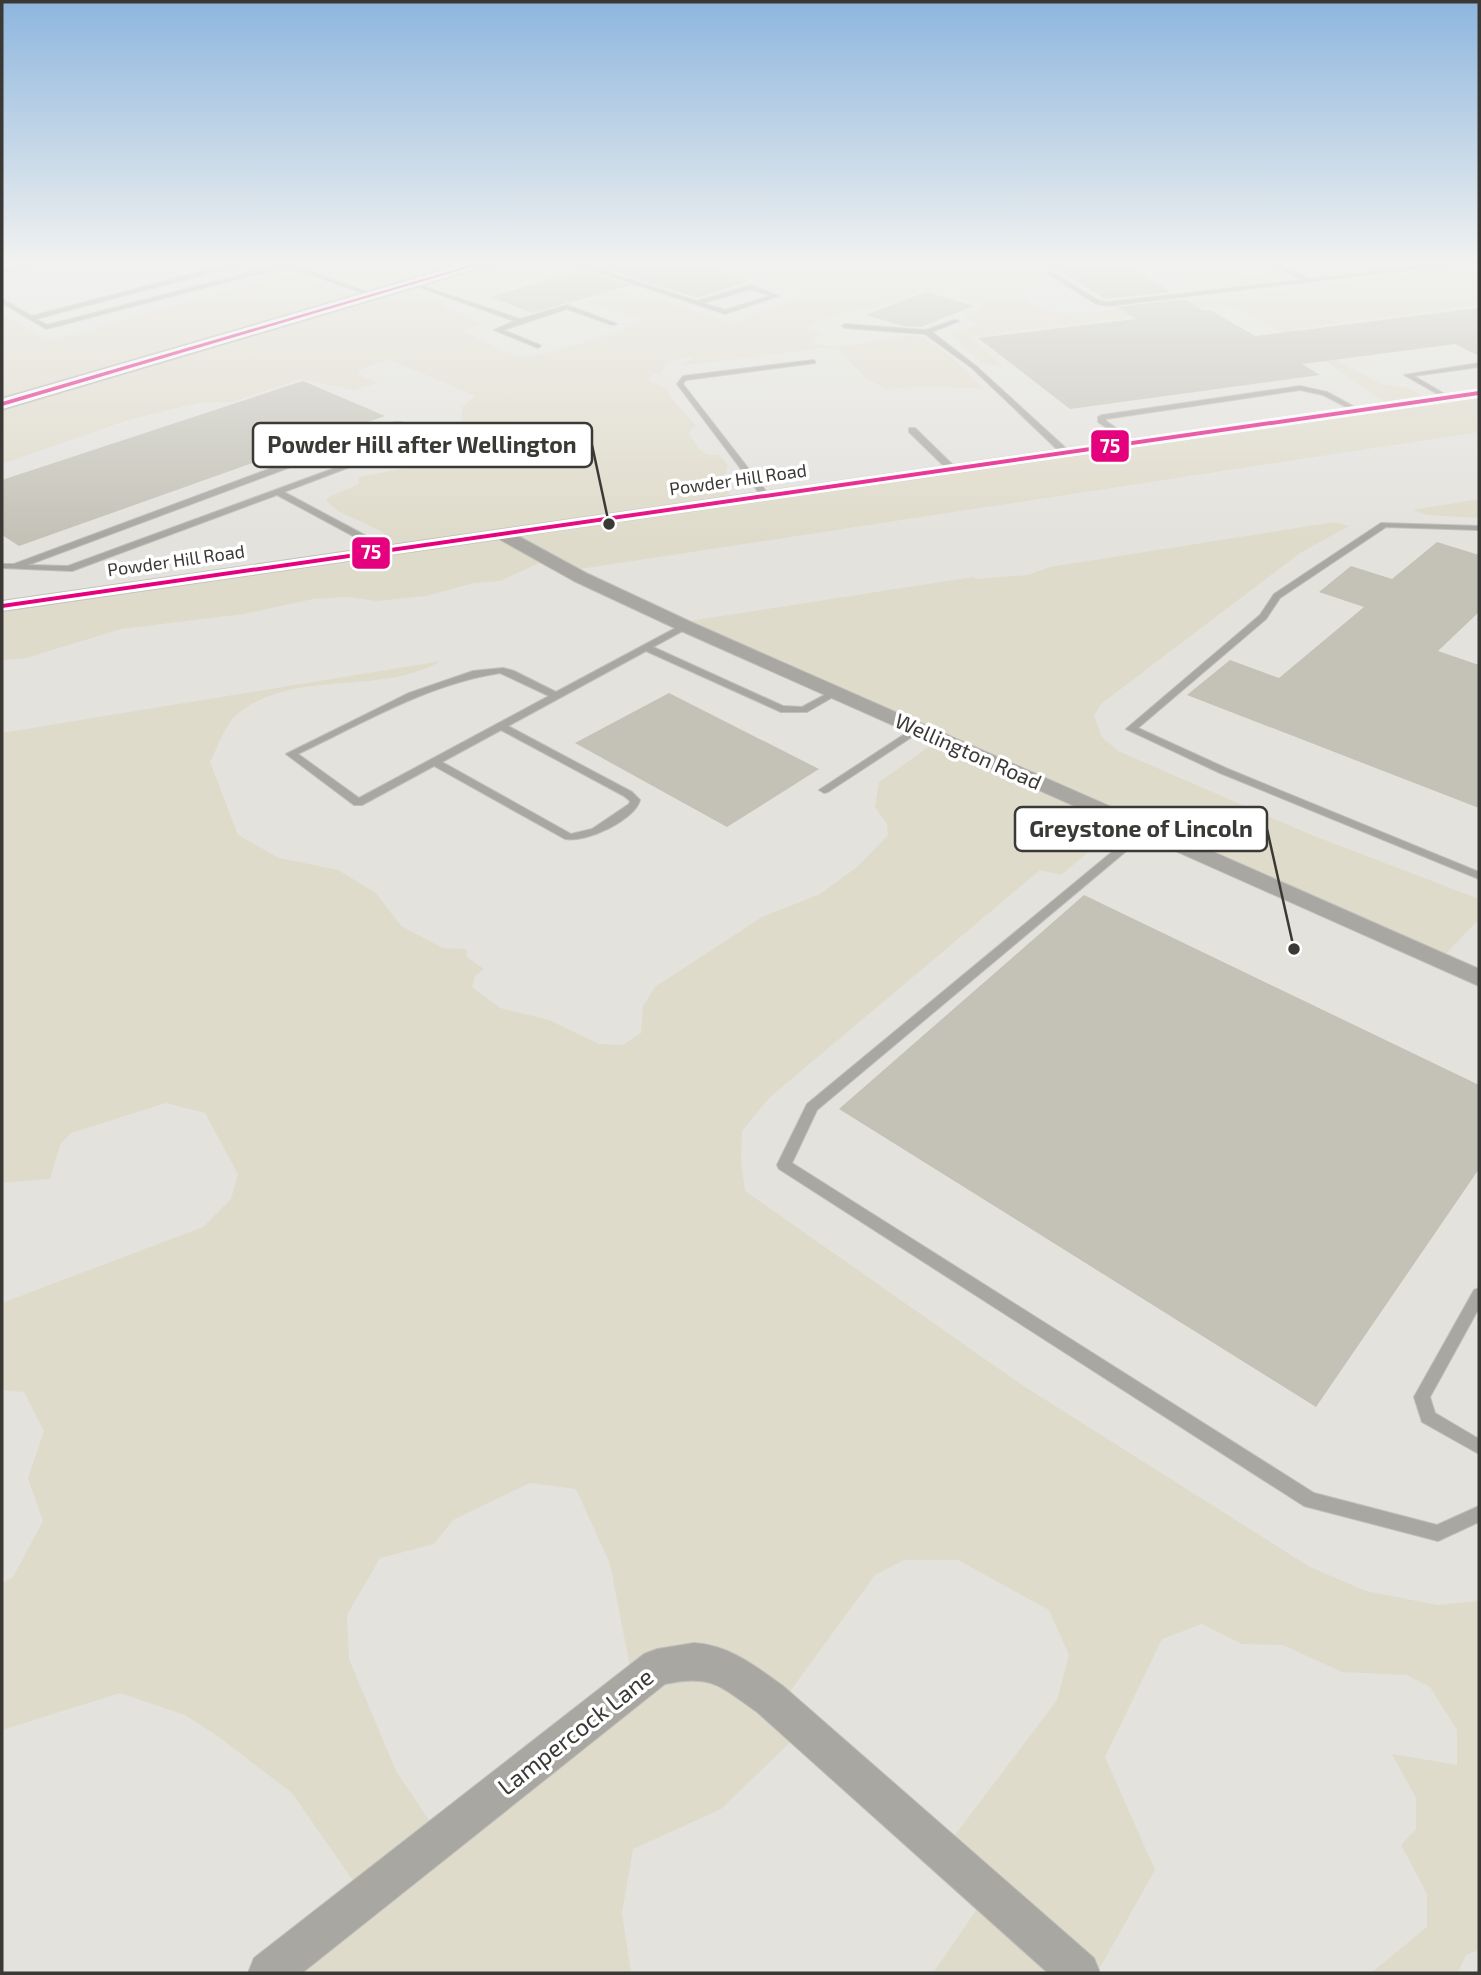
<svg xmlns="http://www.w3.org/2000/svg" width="1481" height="1975" font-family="'Exo 2',sans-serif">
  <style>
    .green { fill: #dfdbca; fill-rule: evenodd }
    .building { fill: #c4c2b7 }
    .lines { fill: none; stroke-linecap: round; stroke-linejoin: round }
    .lane-casing { stroke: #c0bfbc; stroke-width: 2 }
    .street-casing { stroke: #c0bfbc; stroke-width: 2 }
    .secondary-casing { stroke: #c0bfbc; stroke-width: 2 }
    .lane { fill: #a9a7a2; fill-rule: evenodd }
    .street { fill: #a9a7a2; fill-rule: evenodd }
    .secondary { fill: #a8a6a0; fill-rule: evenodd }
    .bus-1-casing { stroke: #fff; stroke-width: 6 }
    .bus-1 { fill: #e5007d; fill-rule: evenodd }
    .labels { text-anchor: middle; stroke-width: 7; stroke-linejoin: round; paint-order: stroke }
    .far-street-label { font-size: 18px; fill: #3a3936; stroke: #fff }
    .street-label { font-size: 21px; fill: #3a3936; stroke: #fff }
    .near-street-label { font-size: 24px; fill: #3a3936; stroke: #fff }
    .leader { fill: none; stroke: #3a3936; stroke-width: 2.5 }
    .callout-dot { fill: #3a3936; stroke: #fff; stroke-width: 2.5 }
    .callout { fill: #fff; stroke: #3a3936; stroke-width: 2.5 }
    .callout-label { font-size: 23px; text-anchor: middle; font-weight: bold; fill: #3a3936 }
    .line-badge { stroke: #fff; stroke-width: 2.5 }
    .badge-label { font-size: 19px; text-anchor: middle; font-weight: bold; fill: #fff }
  </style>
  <rect width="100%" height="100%" fill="#e3e2dd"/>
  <path class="green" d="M369,261H537L573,273L572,278L637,296H652L730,323H735L812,292L757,275L746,277L693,261H1023L1021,269L1038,284L1020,293C1036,319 1069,311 1096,312L1479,266V305L1296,328L1340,362L1381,384L1410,388L1429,400L1479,393V432L573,570H560L539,563L500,581L474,583L426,596L377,601L347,597L313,599L243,614L121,629L26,658L2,660V606L388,548L383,532L338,511L326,501L329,497L359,484V477L401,469L473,442L475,434L461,424L463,406L476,396L391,360C378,361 371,367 359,370V375L378,383L353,390L301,379L232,402L198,403L128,420L2,464V315L49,339H55L288,274L363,299L384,292L343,278L325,266ZM535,280L594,298L587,302L643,319C626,330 536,361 518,356C499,351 480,339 463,331L483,324L444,308L443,302L404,288L424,281L474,298ZM946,288L971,294L965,300L985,305L964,317L979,325L954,331L950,335L981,362L1003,367L969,337L1223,305L1248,313L1306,346L1302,349L1330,364L1389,405L732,499L723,483L728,465L719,455C701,456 698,448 689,434L690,430L696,426L669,395L667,388L649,381L653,374L661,373L666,363L686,357H696L677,366L823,348H837L866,378L886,389L926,386L984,389C964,370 943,345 916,336C888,334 839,356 814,342L815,338L824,334L810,327L811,324L856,308L871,310L922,289L939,292Z
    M1164,261H1180L1184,265H1206L1232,278L1280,273L1285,277L1279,280C1228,286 1205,300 1164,261Z
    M1479,499V518L1427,515L1413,510Z
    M1335,522L1349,526L1300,553L1101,704L1094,716L1102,737L1118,751L1309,834L1479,899V919L1443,957L1125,821L1061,875L1040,870L769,1098L742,1131L741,1160L745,1191L1022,1385L1310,1567L1366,1591L1437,1605L1479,1601V1950L1466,1955L1458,1973H1371L1427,1927V1894L1401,1845L1416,1829V1798L1392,1754L1457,1765V1730L1430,1687L1407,1675L1342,1672L1283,1645L1242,1644L1202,1624L1162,1639L1105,1757L1155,1870L1097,1973H933L988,1893L949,1843L1057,1700L1069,1655L1049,1610L958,1560H904L875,1575L783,1701L801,1732L721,1809L633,1849L622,1913L631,1973H275L276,1969L363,1895L292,1793L216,1735L185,1715L120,1693L2,1730V1583L13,1577L43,1521L28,1478L44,1431L24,1392L2,1390V1303L203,1227L231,1199L238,1174L205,1113L166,1103L71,1133L60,1145L50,1179L2,1183V733L441,661C379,697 294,667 236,715C225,725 217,749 210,762L238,835L279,858L338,870L376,893L401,926L443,948L466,949L467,957L484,969L475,976L472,987L500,1008L549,1020L599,1044L623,1045L641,1033L643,1006L655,987L762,917L820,894L857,867L888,835L887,824L875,807L879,782L940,739L683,622L973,577L976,579L1028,575L1050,567ZM530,1483L576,1489L610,1564L633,1682L439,1835L396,1771L349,1659L347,1615L380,1558L434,1544L453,1520Z"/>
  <path class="building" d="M596,261H693L694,263L750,281L697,298L596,266Z
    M1045,261H1119L1171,292L1105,299Z
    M582,270L631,285L532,313L490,297Z
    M926,292L974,306L921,327L902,326L866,315Z
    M1184,299L1203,311L1210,310L1255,336L1479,308V356L1455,344L1302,364L1320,375L1070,409L978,338L1136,319L1118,307Z
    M303,381L385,416L19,546L2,535V480Z
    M1437,542L1479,555V612L1438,651L1479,665V808L1187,695L1230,660L1279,678L1364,607L1319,592L1351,566L1392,579Z
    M669,693L819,769L727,827L575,743Z
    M1084,895L1479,1085V1169L1316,1407L839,1109Z"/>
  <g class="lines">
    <g class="lane-casing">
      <path id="lane" d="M41,261H50L2,273V269Z
        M242,261L244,264L36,319L47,325L282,264L280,262L281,261L375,295L370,296L288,266L46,329L2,303V299L4,300L32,316Z
        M565,261H573L697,301L751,285L779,296L725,314ZM751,289L770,296L725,310L703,303Z
        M1266,261H1273L1309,279L1464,261H1479L1108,306L1096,304L1045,272L1050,271L1100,301L1108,302L1302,280Z
        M411,282L520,319L567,305L617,324L612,325L567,309L503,330L540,345L541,346L538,348L494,330L514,321L411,284Z
        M954,320L959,321L932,332L976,366L1068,450V454H1062L972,368L925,334L845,328L842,326L845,324L926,330Z
        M813,360L815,361V363L686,380L683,384L769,495L762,497L677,384L683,376Z
        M1479,363V367L1414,376L1450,397L1451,398L1448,400L1404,375Z
        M1300,386L1327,392L1362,411L1356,412L1323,395L1300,390L1106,419V421L1135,441V445H1132L1098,422V417L1102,415Z
        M395,422H401L429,437L284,492L389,548V552H383L277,495L72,571L2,568V564H14ZM398,427L419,437L68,566L28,565Z
        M909,428H915L954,466V470H948L909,432Z
        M1381,523L1479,526V530L1386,527L1280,598L1266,619L1138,728L1228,769L1479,872V879L1220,773L1126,729L1260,615L1274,594Z
        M685,623L689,626L688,628L653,647L783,706L802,707L832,691L835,690L840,693L807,712H781L646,651L508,726L632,792L640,800C635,820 586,843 565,839L434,766L362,805H354L286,754L409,693L473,671L503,668L514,671L556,692ZM500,673L549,696L359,798L298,754C363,723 428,684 500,673ZM501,730L624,796L630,801L629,804L592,829L571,834L442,762Z
        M917,726L922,729L921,731L828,792L824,793L819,790Z
        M1145,827L1149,828L1150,830L1149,832L817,1110L792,1163L1314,1493L1437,1525L1479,1506V1522L1438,1541L1304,1506L779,1169L777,1165L807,1104L1141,828Z
        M1479,1288V1308L1430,1397L1435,1413L1479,1439V1454L1422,1422L1414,1397L1474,1290Z"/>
    </g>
    <g class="street-casing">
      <path id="street" d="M1479,389V397L518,536L586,573L691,622L1479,969V986L679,630L574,581L499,539L2,611V601Z
        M694,1643C729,1645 755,1666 783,1686L1094,1958L1100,1973H1048L757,1712C720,1686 712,1674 665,1684L302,1973H248L254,1958L644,1654L657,1649Z"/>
    </g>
    <g class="secondary-casing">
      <path id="secondary" d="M472,261H497L495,264L2,410V398Z"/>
    </g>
    <use href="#lane" class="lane"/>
    <use href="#street" class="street"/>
    <use href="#secondary" class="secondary"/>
    <g class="bus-1-casing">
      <path id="bus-1" d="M485,261H491L2,406V402Z
        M1479,391V395L2,608V604Z"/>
    </g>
    <use href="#bus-1" class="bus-1"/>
  </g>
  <linearGradient id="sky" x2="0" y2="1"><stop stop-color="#8db6de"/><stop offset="0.49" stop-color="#f2f2f0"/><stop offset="1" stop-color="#f2f2f0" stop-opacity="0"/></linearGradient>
  <rect width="1481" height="537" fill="url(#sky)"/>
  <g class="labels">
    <g class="far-street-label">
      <text transform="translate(738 480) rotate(-8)" y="6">Powder Hill Road</text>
      <text transform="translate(176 561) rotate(-8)" y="6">Powder Hill Road</text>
    </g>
    <g class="street-label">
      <text transform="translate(968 752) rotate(24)" y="7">Wellington Road</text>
    </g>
    <g class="near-street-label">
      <text transform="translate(576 1732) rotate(-38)" y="8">Lampercock Lane</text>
    </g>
  </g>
  <path class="leader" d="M609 524L592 445M1294 949L1267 829"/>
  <g class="callout-dot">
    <circle cx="609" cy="524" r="7"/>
    <circle cx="1294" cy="949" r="7"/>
  </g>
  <g class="callout">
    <rect x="253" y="423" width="339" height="44" rx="7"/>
    <rect x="1015" y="807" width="252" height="44" rx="7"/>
  </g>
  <g class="callout-label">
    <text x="422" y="453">Powder Hill after Wellington</text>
    <text x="1141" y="837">Greystone of Lincoln</text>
  </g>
  <g class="line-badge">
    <rect x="1090" y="429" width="40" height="34" rx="7" fill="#e5007d"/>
    <rect x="351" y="536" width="40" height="34" rx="7" fill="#e5007d"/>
  </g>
  <g class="badge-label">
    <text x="1110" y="453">75</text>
    <text x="371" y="559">75</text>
  </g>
  <rect width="1481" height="1975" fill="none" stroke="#3a3936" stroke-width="7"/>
</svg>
